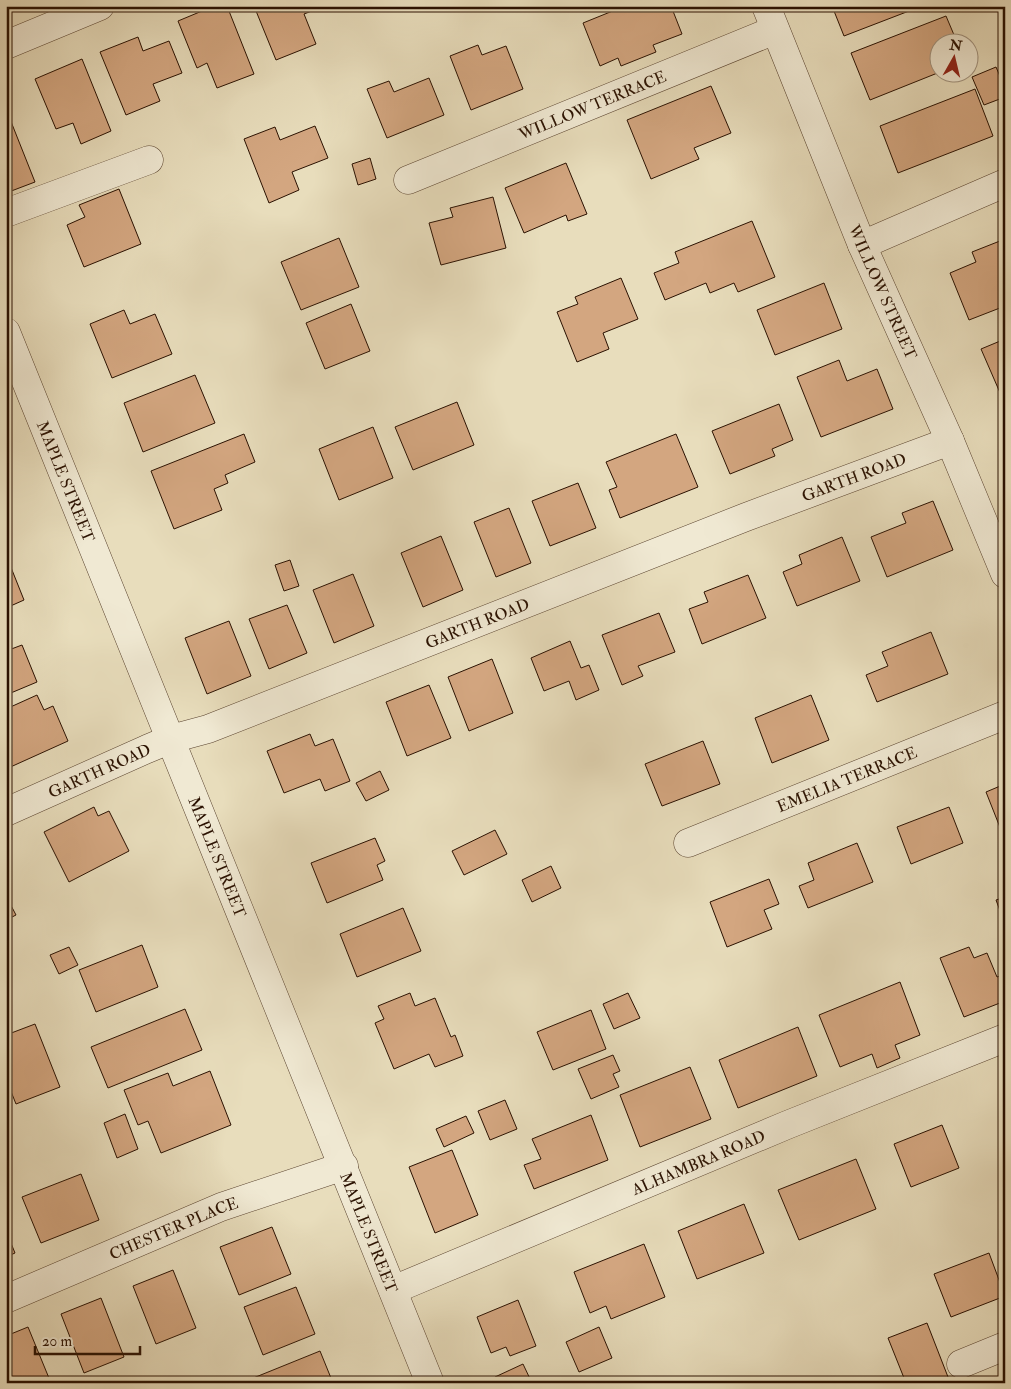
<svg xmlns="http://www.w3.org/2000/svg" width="1011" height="1389" font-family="'IM FELL Double Pica',serif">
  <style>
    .building { fill: #d3a680; stroke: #2a1101 }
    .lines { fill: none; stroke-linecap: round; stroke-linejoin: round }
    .minor-casing { stroke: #5a4430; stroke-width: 29 }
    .minor { stroke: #f0e9d3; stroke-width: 28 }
    .labels { text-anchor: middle; stroke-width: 5; stroke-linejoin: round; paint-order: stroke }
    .street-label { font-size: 16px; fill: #2a1101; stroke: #f0e9d3 }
  </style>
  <rect width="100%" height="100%" fill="#e8ddbc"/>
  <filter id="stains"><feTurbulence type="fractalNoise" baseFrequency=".004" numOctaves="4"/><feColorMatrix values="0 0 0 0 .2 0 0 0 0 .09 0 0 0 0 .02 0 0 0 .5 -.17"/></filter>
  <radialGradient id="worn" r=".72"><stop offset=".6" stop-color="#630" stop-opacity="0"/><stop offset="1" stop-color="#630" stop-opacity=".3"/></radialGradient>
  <path class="building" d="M214,6H227L254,74L217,88L207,63L197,68L178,21Z
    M254,6H316L317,9L304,14L316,44L276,60Z
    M625,6H671L682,34L653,45L656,52L621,66L618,58L600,66L583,23Z
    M832,6H922L844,36Z
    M946,16L957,42H938L940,72L870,100L851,53Z
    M138,37L143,51L169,41L182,73L153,84L160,101L126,115L100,52Z
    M478,45L482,55L506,46L523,89L471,110L450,56Z
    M82,59L111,131L81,144L73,123L56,129L35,79Z
    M996,67L1005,88V97L984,105L972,77Z
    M429,78L444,115L387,138L367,89L389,81L394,92Z
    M711,86L731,133L694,148L699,159L651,179L627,120Z
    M975,89L993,136L898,173L880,126Z
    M6,109L35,182L6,193Z
    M315,126L328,158L292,172L299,190L269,203L244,139L275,127L280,140Z
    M370,158L376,179L358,185L352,164Z
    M566,163L587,214L568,221L566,215L524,233L505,188Z
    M119,189L141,244L84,267L67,225L85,217L79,205Z
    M493,197L506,248L441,265L429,223L453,217L450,208Z
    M752,221L775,277L738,292L734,283L710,293L706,283L665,300L654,273L679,263L675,252Z
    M339,238L359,287L301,310L281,262Z
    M1005,239V306L969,320L950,273L976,262L972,252Z
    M621,278L638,319L603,333L609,349L577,362L557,312L578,304L575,297Z
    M824,283L842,329L775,355L757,310Z
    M351,304L370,351L325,369L306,323Z
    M124,310L130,324L155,314L172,354L112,378L90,324Z
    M1005,339V394L1001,395L981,349Z
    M839,360L847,381L877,369L893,409L821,437L797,377Z
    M195,375L215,423L143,452L124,403Z
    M457,402L474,445L413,470L395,427Z
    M779,404L793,440L772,449L775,456L730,474L712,431Z
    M373,427L393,478L339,500L319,449Z
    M244,434L255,462L225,475L228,483L214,489L222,510L174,529L151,471Z
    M676,434L698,487L620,518L609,490L617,487L606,462Z
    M578,483L596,528L550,546L532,501Z
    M933,501L953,550L887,577L871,537L906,523L902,513Z
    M509,508L531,563L496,577L474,522Z
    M441,536L463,590L423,607L401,553Z
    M842,537L860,581L797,606L783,572L802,564L799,555Z
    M6,555L24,600L6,608Z
    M290,560L299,586L284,591L275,565Z
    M353,574L374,626L334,643L313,590Z
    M748,575L766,618L702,644L689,609L708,602L704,592Z
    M287,605L307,653L269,669L249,619Z
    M659,613L675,652L638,666L643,676L622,685L602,635Z
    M229,621L251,676L207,694L185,638Z
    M931,632L948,674L877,702L866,675L888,666L882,652Z
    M570,641L581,668L589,665L599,690L576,700L569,681L544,691L531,658Z
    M22,645L37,682L6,695V651Z
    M492,659L513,713L469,731L448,677Z
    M429,685L451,738L407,756L386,702Z
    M37,695L44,710L53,706L68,741L6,769V709Z
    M811,695L829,740L772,763L755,718Z
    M310,734L315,746L333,739L350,781L325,791L320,779L284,793L267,751Z
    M703,741L720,784L662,806L645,764Z
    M380,771L389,790L366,801L356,783Z
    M1005,784V840L986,792Z
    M94,807L98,816L109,811L129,851L69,882L44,832Z
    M949,807L963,843L911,864L897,827Z
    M495,830L507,854L464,875L452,851Z
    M375,838L385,861L377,865L383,880L327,903L311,863Z
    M857,843L873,882L808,908L799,886L814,880L808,863Z
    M551,866L561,888L532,902L522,880Z
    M769,879L779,904L764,910L772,929L727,947L710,902Z
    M6,896L16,915L6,920Z
    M1005,897V924L996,900Z
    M403,908L421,951L357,977L340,934Z
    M142,945L158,987L96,1012L79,970Z
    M69,947L78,965L59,974L50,955Z
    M969,947L974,958L987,953L997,977L1005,974V1001L964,1017L940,958Z
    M900,982L920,1035L895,1045L900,1058L877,1068L872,1054L840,1067L819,1015Z
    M410,993L415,1006L435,998L451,1037L455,1035L463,1056L435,1067L429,1054L394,1069L375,1023L384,1019L378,1006Z
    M628,993L640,1018L614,1029L603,1004Z
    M185,1009L202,1050L108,1088L91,1047Z
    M591,1010L606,1049L553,1070L537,1032Z
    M35,1024L60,1087L16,1104L6,1079V1035Z
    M798,1027L817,1076L738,1108L719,1060Z
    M613,1055L620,1071L613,1074L619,1087L591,1099L578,1069Z
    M690,1067L711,1119L640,1147L620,1095Z
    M210,1071L231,1125L161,1153L148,1121L138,1125L124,1090L168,1073L173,1086Z
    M505,1100L517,1129L490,1140L478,1111Z
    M125,1114L138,1149L117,1158L104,1123Z
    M591,1115L608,1160L534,1189L524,1165L541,1159L532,1139Z
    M466,1116L474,1133L444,1147L436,1129Z
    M942,1125L959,1168L911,1187L894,1144Z
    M452,1150L478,1215L435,1233L409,1167Z
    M856,1159L876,1209L799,1240L778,1190Z
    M81,1174L99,1220L41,1243L22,1197Z
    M744,1204L764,1253L697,1279L678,1231Z
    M272,1227L291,1274L239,1295L220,1247Z
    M6,1231L15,1253L6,1257Z
    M644,1244L665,1297L611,1319L606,1306L590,1313L574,1272Z
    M989,1253L1005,1296L951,1317L934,1274Z
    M173,1270L196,1328L156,1344L133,1286Z
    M296,1287L315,1334L263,1355L244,1307Z
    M101,1298L124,1357L84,1373L61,1314Z
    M518,1300L536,1346L510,1356L506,1347L491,1353L477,1317Z
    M927,1323L948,1377L933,1383H906L888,1338Z
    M28,1327L51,1383H6V1336Z
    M599,1327L612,1358L579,1372L566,1342Z
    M320,1351L333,1383H241Z
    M523,1364L532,1383H497L495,1377Z"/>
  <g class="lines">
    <g class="minor-casing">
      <g id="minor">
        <path id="s1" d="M766,6L862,245L950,441L1005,574"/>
        <path d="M6,45L100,6"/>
        <path id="s2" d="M408,180L775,30"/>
        <path d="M6,213L149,160"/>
        <path d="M862,245L1005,183"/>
        <path id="s3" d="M6,332L430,1383"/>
        <path id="s4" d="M6,812L147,749L171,739L208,729L746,517L950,441"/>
        <path id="s5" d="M688,843L1005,715"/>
        <path id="s6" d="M393,1290L787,1125L1005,1038"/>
        <path id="s7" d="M6,1299L221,1207L344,1166"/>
        <path d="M961,1364L1005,1346"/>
      </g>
    </g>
    <use href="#minor" class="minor"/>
  </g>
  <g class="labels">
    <g class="street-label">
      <text dy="6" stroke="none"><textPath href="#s2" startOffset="199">WILLOW TERRACE</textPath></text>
      <text dy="6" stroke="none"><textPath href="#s1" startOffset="309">WILLOW STREET</textPath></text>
      <text dy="6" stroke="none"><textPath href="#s4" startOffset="912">GARTH ROAD</textPath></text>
      <text dy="6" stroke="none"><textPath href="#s3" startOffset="161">MAPLE STREET</textPath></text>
      <text dy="6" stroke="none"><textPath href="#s4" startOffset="508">GARTH ROAD</textPath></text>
      <text dy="6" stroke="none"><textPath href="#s4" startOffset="102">GARTH ROAD</textPath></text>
      <text dy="6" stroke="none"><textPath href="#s5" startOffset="171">EMELIA TERRACE</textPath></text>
      <text dy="6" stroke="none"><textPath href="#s3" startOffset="566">MAPLE STREET</textPath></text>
      <text dy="6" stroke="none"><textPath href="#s6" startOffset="331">ALHAMBRA ROAD</textPath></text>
      <text dy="6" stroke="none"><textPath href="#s7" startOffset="182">CHESTER PLACE</textPath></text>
      <text dy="6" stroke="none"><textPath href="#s3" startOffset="971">MAPLE STREET</textPath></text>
    </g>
  </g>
  <rect width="1011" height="1389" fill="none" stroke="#e8ddbc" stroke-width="25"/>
  <rect x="8" y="8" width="996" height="1374" fill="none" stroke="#2a1101" stroke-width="2.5"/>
  <rect x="12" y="12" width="986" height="1364" fill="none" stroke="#2a1101"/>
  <g transform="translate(954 58) rotate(8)"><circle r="24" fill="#f0e9d3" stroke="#a1937f"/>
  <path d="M0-4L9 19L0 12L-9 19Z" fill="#8f2418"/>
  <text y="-8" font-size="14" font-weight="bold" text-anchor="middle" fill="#2a1101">N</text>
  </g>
  <path d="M35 1346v8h105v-8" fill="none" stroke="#2a1101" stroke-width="2.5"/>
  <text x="42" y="1346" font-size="15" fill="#2a1101" stroke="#f0e9d3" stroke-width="4" paint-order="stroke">20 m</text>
  <rect width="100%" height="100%" filter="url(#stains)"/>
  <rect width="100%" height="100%" fill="url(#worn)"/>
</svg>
